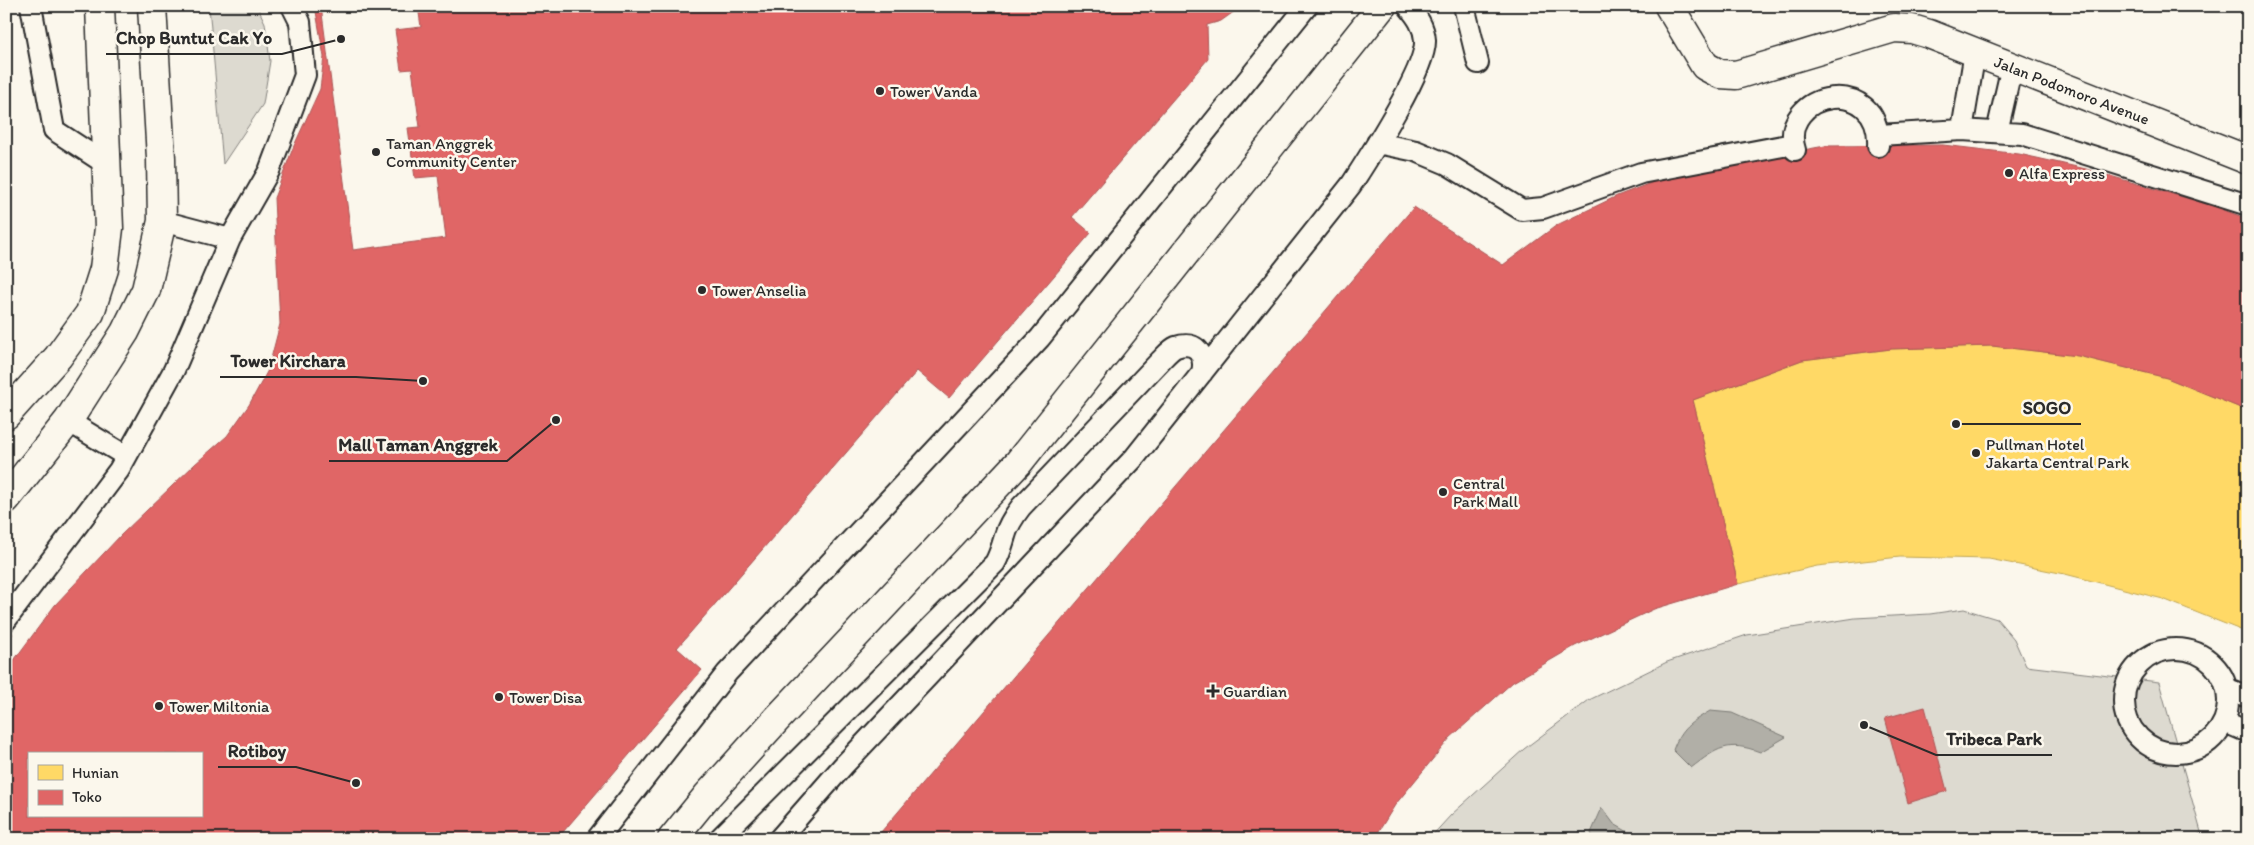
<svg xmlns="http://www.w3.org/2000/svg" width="2254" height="845" font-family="Itim,sans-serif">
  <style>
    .green { fill: #dddad0; stroke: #84827e }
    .water { fill: #b1afa7; stroke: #7b7a75 }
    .homes { fill: #ffd966; stroke: #bfa554 }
    .shops { fill: #e06666; stroke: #aa5454; fill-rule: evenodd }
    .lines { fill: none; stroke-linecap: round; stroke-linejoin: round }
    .service-casing { stroke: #2b2b2b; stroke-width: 24 }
    .minor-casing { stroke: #2b2b2b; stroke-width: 31 }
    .primary-casing { stroke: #2b2b2b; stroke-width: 31 }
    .service { stroke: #fbf7ec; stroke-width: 20 }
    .minor { stroke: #fbf7ec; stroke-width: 28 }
    .primary { stroke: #fbf7ec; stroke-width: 28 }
    .poi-dot { fill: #2b2b2b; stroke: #fbf7ec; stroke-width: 2 }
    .labels { text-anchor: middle; stroke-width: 5; stroke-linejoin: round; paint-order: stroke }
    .street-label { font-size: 16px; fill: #2b2b2b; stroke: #fbf7ec }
    .poi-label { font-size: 16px; fill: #2b2b2b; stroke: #fbf7ec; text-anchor: start }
    .leader { fill: none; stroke: #2b2b2b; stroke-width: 2 }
    .callout-dot { fill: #2b2b2b; stroke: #fbf7ec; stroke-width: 2 }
    .callout-label { font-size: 18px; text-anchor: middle; font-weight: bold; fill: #2b2b2b; stroke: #fbf7ec; stroke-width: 5; stroke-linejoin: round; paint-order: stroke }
  </style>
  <rect width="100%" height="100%" fill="#fbf7ec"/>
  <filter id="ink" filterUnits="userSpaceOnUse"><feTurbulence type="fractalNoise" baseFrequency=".02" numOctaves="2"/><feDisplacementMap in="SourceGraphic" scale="10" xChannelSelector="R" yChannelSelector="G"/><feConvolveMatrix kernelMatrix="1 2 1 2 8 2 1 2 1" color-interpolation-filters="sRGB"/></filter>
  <g filter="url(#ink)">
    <path class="green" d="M209,6H257L265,23L270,61L263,104L223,164Z
      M1964,609L1997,619L2014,639L2026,666L2159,682L2201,832L2193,839H1429L1451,815L1524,749L1589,700L1667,662L1747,635L1855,618L1930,614Z"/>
    <path class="water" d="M1710,711L1732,713L1786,737L1760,752C1728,740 1717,748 1691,768L1673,750C1681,728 1690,723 1710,711Z
      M1602,808L1614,824L1630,833L1634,839H1594L1591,833Z"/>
    <path class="homes" d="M760,6H995L999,11L994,18L977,20L978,33L962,35L963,48L980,46L981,59L996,58L1003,64L997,72L999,94L968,97L943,128L945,161L924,163L918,170L910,165L908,147L895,148L893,132L880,134L882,150L868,151L870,169L863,175L856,171L834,173L831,139L800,113L767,117L766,95L760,89L764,81L782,79L781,65L795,64L794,51L779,53L777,40L762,41L756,35L761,27Z
      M780,177L794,187L798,220L785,221L786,234L799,232L802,254H796L797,263L790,264L794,293L801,292L802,300H808L811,322L798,323L799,334L812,332L816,366L804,381L772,384L770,372L759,373L760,386L738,389V383L729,384L728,377L699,381L700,387L692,388V394L670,397L668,385L656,386L658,398L624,402L611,391L607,359L619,357L617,346L606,348L603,326L609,325L608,317L614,316L611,287L604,288L603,280H598L595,258L607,257L606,244L593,246L589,212L600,198L633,194L634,207L647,206L645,193L667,191L668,196H677V202L706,198L705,192L714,191L713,185L735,183L737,194L748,193L746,182Z
      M437,255L445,259L467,257L470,292L501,318L536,315L537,336L543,343L538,350L521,352L522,365L506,367L507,380L524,378L525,391L540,390L546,396L542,404L543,426L512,429L487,459L490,493L468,496L462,501L454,497L452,478L438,480L437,465L424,466L426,482L413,483L414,501L407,508L400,502L378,505L375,471L344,446L311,449L310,426L304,420L309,413L326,411L324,398L339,396L338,383L323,385L321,371L307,373L301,367L305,359L304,337L333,334L358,303L355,270L377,267L383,261L391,266L392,285L406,283L408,299L421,297L419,282L432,281L431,261Z
      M1992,346L2078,356L2167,378L2248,411V633L2163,599L2065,574L1989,559L1900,557L1817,566L1738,584L1693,400L1802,360L1891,349Z
      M495,561L520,581L512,591L522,599L529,589L546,603L543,608L549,613L546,618L568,636L572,632L579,637L582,633L600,647L592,656L601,663L608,654L634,675L636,692L616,717L606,709L598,719L608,726L593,744L589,740L583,747L578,743L559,765L565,769L560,776L564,780L550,797L540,788L533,796L543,805L522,831L503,833L477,812L486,802L477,795L469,805L451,791L455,786L448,781L453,775L431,757L426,763L419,757L416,762L399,747L407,737L397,730L389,739L363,718L362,701L382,676L392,683L399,675L390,667L404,650L409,654L414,647L419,651L437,629L432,625L437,618L433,615L448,598L457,606L465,596L455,588L476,562Z
      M188,579L206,592H214L217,601L205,616L216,624L206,636L217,644L226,632L237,640L249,625H258L260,633L278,646L255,674L261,714L288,735L273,752V761L265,763L251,752L243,763L230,753L222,763L235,774L227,784L239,793V802L230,804L215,821L201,810V754H50L62,738L58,699L32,679L46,662V654L55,651L68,662L77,651L89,660L96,650L85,640L93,630L81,621V613L90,610L104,593L127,611L167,606Z
      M103,816H144L130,833L113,820H105Z"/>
    <path class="shops" d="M315,6H1242L1221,21L1207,25L1208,59L1072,217L1091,233L949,398L917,371L677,648L702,670L557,839H6V671L55,605L121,535L195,464L227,436L249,405L268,370L280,324L274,198L293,148L320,89L324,57ZM29,754H201V816H29Z
      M321,6H418L421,27L395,30L401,70L412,69L420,127L408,128L415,178L438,176L446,238L353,250Z
      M1943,145L2019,154L2086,169L2210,205L2248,219V411L2167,378L2078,356L1992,346L1891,349L1802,360L1693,400L1738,584L1654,609L1575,646L1513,682L1450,738L1395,805L1374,839H875L1414,207L1503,265L1557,225L1617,196L1677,173L1825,146Z
      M6,628L13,634L6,642Z
      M1925,707L1947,791L1908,803L1885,718Z"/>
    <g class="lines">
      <g class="service-casing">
        <path id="service" d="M31,6L54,130L106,164
          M1464,6L1478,63
          M1962,130L1975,52
          M1997,132L2012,66
          M1879,135L1962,130L2022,134L2248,205
          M1377,143L1416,151L1447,164L1522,210L1543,208L1641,173L1793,144
          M1795,150C1777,91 1882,72 1878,146
          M162,221L230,239
          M68,421L126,456
          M6,620L119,470L174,370L230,239L269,171L305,75L300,22L292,6
          M2124 701a52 52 0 1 1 104 0a52 52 0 1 1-104 0Z
          M2228,689L2248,697
          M2225,722L2248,732
          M597,839L727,673L1040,338L1307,6
          M719,839L995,563C1000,554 1002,546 1005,536C1008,525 1014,516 1021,507L1161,360C1165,356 1171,349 1176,347C1197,340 1206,355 1202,373
          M779,839L843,766L1135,457L1351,185C1369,157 1427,68 1425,40C1424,26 1417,17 1408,6"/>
      </g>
      <g class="minor-casing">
        <path id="minor" d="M1669,6L1705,66L1720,74L1736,75L1894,28L1912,29L1929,34L2248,160
          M672,839L707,796L776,720L1019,462L1382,6"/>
      </g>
      <g class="primary-casing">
        <path id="primary" d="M6,415L58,357L90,313L104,269L109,228L100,6
          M6,499L68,421L125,332L146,290L162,221L161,158L152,6"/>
      </g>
      <use href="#service" class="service"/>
      <use href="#minor" class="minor"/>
      <use href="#primary" class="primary"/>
    </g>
  </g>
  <g class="poi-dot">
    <circle cx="880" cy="91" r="5"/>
    <circle cx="376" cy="152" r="5"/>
    <circle cx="2009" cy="173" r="5"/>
    <circle cx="702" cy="290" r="5"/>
    <circle cx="1976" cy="453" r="5"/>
    <circle cx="1443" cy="492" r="5"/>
    <path d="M1210.5 683.5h5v5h5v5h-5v5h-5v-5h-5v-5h5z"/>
    <circle cx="499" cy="697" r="5"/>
    <circle cx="159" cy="706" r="5"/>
  </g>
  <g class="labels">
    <g class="street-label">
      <text transform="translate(2072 90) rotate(21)" y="6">Jalan Podomoro Avenue</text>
    </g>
    <g class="poi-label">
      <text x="890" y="97">Tower Vanda</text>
      <text x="386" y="149">Taman Anggrek<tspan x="386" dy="18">Community Center</tspan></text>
      <text x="2019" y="179">Alfa Express</text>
      <text x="712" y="296">Tower Anselia</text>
      <text x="1986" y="450">Pullman Hotel<tspan x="1986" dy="18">Jakarta Central Park</tspan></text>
      <text x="1453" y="489">Central<tspan x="1453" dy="18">Park Mall</tspan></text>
      <text x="1223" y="697">Guardian</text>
      <text x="509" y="703">Tower Disa</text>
      <text x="169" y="712">Tower Miltonia</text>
    </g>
  </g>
  <path class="leader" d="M341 39L282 54H106M423 381L356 377H220M1956 424L2013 424H2081M556 420L507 461H329M1864 725L1936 755H2052M356 783L296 767H218"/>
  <g class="callout-dot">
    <circle cx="341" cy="39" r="5"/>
    <circle cx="423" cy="381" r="5"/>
    <circle cx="1956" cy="424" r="5"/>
    <circle cx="556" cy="420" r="5"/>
    <circle cx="1864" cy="725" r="5"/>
    <circle cx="356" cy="783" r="5"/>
  </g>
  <g class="callout-label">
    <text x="194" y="44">Chop Buntut Cak Yo</text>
    <text x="288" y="367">Tower Kirchara</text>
    <text x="2047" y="414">SOGO</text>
    <text x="418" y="451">Mall Taman Anggrek</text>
    <text x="1994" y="745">Tribeca Park</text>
    <text x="257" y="757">Rotiboy</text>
  </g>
  <rect width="2254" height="845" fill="none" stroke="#fbf7ec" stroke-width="25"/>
  <rect x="12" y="12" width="2229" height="820" fill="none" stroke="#2b2b2b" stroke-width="2" filter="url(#ink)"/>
  <rect x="28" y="752" width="175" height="65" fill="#fbf7ec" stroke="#a8a59f"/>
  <rect x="38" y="765" width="25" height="15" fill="#ffd966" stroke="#a8a59f"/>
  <text x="72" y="778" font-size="15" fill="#2b2b2b">Hunian</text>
  <rect x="38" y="790" width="25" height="15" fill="#e06666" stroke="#a8a59f"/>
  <text x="72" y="802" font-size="15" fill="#2b2b2b">Toko</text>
</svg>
